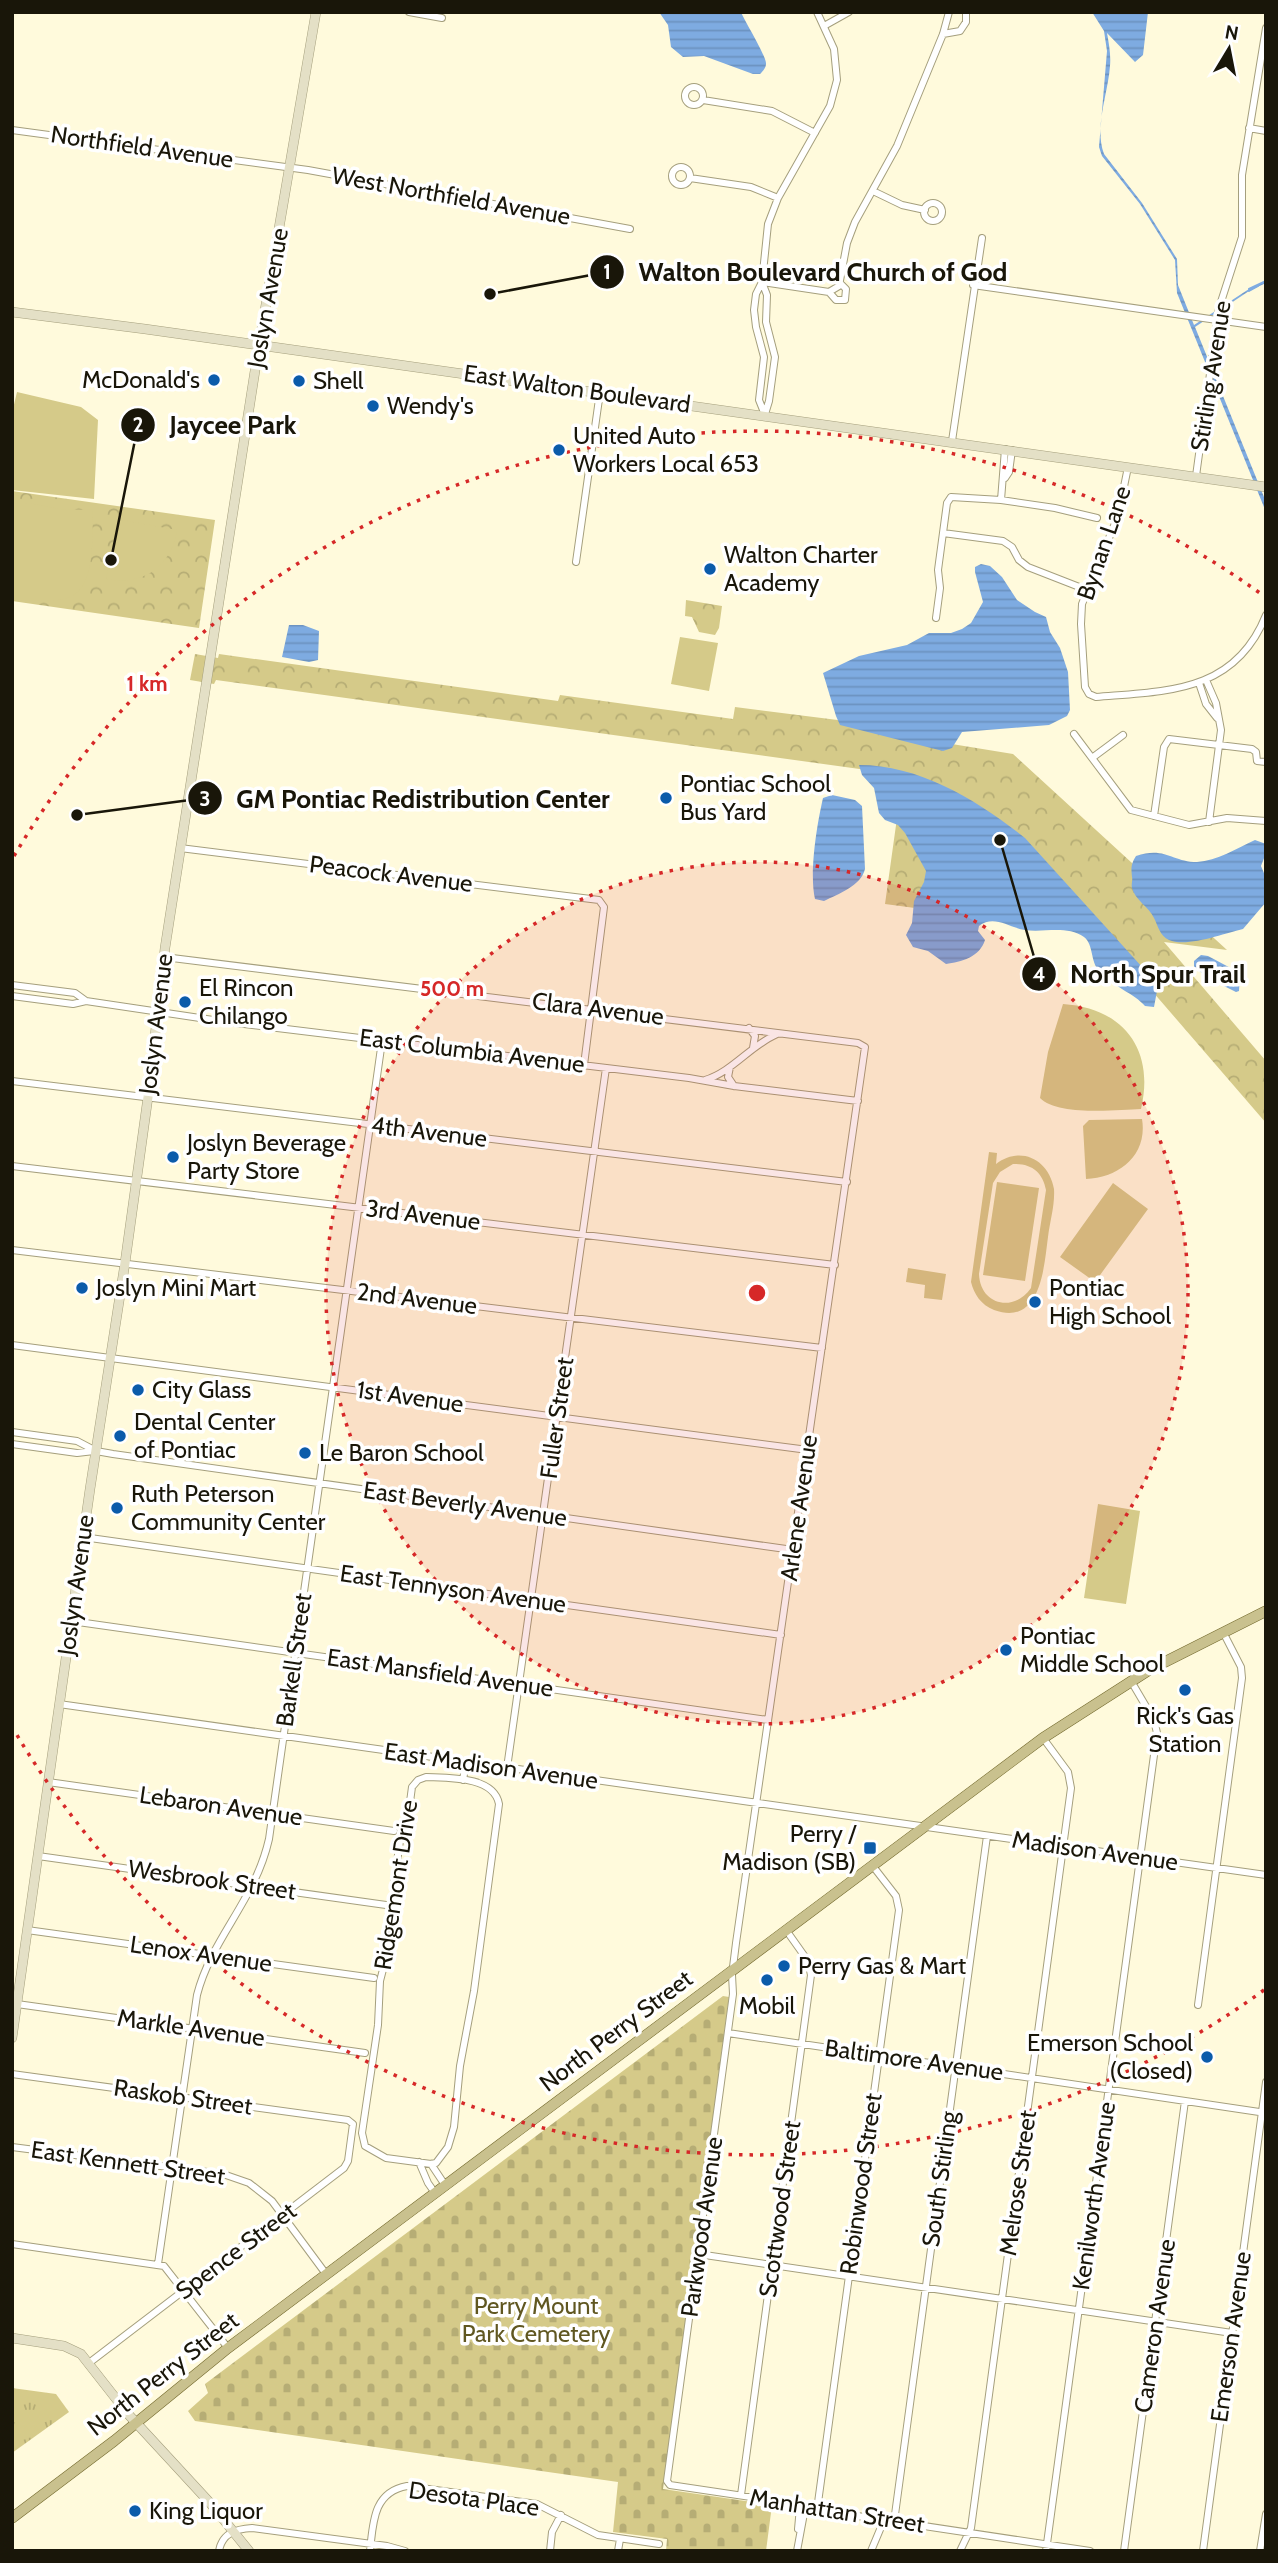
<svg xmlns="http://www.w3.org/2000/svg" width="1278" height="2563" font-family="Cabin,sans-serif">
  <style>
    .grass { fill: url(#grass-tufts) }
    .cemetery { fill: url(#cemetery-stones) }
    .park { fill: url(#park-crowns) }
    .pitch { fill: #d5ca89; fill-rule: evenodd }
    .water { fill: url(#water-rules) }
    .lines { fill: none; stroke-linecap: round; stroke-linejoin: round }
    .stream { stroke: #7eabe1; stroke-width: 2 }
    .street-casing { stroke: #a59f7d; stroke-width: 8 }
    .secondary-casing { stroke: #a59f7d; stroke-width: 10 }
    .primary-casing { stroke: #746a2e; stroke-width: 11 }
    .street { stroke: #fff; stroke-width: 6 }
    .secondary { stroke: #e4e0c6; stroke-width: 9 }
    .primary { stroke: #c9c18e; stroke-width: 10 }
    .ring { fill: none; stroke: #d62828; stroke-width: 3.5; stroke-dasharray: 3.5 7 }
    .poi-dot { fill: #0b5baa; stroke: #fff; stroke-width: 2.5 }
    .labels { text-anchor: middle; stroke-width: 7; stroke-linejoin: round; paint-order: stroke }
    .street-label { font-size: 24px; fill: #191609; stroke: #fff }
    .poi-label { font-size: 24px; fill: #191609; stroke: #fff; text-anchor: start }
    .park-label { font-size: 24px; fill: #605721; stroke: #fff }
    .centre { fill: #d62828; stroke: #fff; stroke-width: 3.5 }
    .ring-label { font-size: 21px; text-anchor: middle; font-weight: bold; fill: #d62828; stroke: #fff; stroke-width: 7; stroke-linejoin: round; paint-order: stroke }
    .leader { fill: none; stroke: #191609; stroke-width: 2.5 }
    .callout-dot { fill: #191609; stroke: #fff; stroke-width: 2.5 }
    .mark-label { font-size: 21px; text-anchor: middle; font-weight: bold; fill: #fff }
    .callout-label { font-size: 26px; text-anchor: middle; font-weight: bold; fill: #191609; stroke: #fff; stroke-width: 7; stroke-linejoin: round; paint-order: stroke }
  </style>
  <defs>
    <pattern id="grass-tufts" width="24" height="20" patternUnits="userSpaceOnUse" patternTransform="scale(1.75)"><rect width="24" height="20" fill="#d5ca89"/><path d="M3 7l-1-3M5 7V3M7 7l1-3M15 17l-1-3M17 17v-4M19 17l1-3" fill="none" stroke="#b6ad75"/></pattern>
    <pattern id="cemetery-stones" width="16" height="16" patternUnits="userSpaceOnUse" patternTransform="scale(1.75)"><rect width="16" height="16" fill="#d5ca89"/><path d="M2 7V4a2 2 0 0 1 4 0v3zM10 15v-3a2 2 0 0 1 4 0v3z" fill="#b6ad75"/></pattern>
    <pattern id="park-crowns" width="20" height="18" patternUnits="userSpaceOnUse" patternTransform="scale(1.75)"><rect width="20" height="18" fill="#d5ca89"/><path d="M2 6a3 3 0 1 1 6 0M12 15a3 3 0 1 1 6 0" fill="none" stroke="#b6ad75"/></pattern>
    <pattern id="water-rules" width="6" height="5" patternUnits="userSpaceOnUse" patternTransform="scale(1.75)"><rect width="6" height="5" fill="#7eabe1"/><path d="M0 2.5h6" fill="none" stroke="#6c92c0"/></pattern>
  </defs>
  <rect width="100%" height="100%" fill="#fffadc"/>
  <path class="grass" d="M12,2388L56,2394L69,2412L12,2453Z"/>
  <path class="cemetery" d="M723,1996L729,1997L663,2489L772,2505L766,2551H666L667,2539L613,2532L618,2482L195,2421L188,2411L208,2393L205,2384Z"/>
  <path class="park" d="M12,491L215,520L199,628L12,601Z
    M686,600L722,606L719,628L715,635L699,632L692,617L685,616Z
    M195,654L218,658L219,654L558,701L560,695L733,719L735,707L909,729V737L1013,754L1227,950L1164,942L1266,1061V1123L1102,933L885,904L903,775L216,680L214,684L190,680Z"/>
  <path class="pitch" d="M17,392L81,407L98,420L94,499L12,490V413Z
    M29,503L60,509L93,510C92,533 96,584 72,596C56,604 30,600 12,600V504Z
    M122,520L177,530C171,567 143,586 106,579L117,523Z
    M680,637L718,643L709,691L671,684Z
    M1063,1004C1124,1008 1155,1050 1141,1109C1117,1110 1057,1116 1040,1098L1048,1052Z
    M1142,1119C1148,1155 1119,1178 1086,1179L1083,1126L1089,1120Z
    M989,1152L997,1153L996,1164C1021,1145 1049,1160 1054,1189C1055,1205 1050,1221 1048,1237C1044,1267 1041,1327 994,1310C981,1305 974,1294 971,1282ZM1013,1164C1032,1163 1043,1173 1046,1190L1031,1288C1014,1313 980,1305 979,1274L993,1183L1000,1172Z
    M997,1182L1039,1188L1025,1281L983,1275Z
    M1113,1183L1148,1209L1095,1282L1060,1257Z
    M908,1268L946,1274L942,1300L924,1298L925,1285L906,1282Z
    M1098,1504L1140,1511L1126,1604L1084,1598Z"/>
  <path class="water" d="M659,12H741C745,22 767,57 766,64C766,68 762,72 760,74H753L704,56L683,57L671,47L668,25Z
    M1092,12H1148L1143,55L1135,62L1107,33C1109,44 1111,55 1110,66C1108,94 1094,127 1104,154L1142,203L1177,259L1178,285L1194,325L1249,289L1266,281V283L1249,291L1195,327L1266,502V512L1177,293L1175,260L1140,204L1102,156L1099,147L1107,51L1104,31Z
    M981,564L990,566L1002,577L1017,600L1035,612L1046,617L1050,632L1060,648L1068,672L1070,710L1067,716L1049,725L962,732L952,748L943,751L840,725L836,716L823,673L859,656L907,645L929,633H951L962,629L971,623L983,602L975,572V567Z
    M289,625H303L319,631L318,660L309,662L282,657Z
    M859,765C921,765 978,801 1025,838L1143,968L1156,985L1157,991L1154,1007L1145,1006C1135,994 1112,986 1099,971C1090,961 1094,945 1084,937C1067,925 1043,933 1025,930C1010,928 994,914 979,926L978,931L985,940C980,957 961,962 946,964L928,951L913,947L906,935L912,923L914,901L924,882L926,871L905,833L898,825L885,820L879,813L874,788L862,775Z
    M832,795L855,800L862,806L865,869C861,886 838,894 824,901L815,899C809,873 817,824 823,798Z
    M1255,840L1266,844V853L1261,866L1266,878V902L1243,929C1225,933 1187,948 1169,940C1160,936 1158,926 1154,918C1149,907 1135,900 1132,888C1131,884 1133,880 1132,877C1131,868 1131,864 1136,856C1165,846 1172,862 1197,862C1217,861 1237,848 1255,840Z
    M1201,955L1208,956L1240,973L1239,991L1236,992L1210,979L1194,967V961Z"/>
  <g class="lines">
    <path class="stream" d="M1249,289L1266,281
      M1249,291L1258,286"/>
    <g class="street-casing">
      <path id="street" d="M409,12L442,18
        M824,26L849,12
        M943,34L960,31L966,22V12
        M685 96a9 9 0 1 1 18 0a9 9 0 1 1-18 0Z
        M703,100L772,111L815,133
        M1249,128L1266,131
        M12,130L308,170L630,229
        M672 176a9 9 0 1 1 18 0a9 9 0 1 1-18 0Z
        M690,178L751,187L778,198
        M873,191L902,205L925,210
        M924 212a9 9 0 1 1 18 0a9 9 0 1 1-18 0Z
        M762,282L829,292L839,286L847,243L855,222L897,146L943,34L949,12
        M762,282L767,295L766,322L775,357L769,401L765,414
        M973,285L1266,327
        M829,292L836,300H845L846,289L840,283
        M765,415L759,400L764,357L756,327L754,310L756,294L762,282L768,224L778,198L830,106L837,80L834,49L817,12
        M952,441L982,238
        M1128,467L1118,516L1082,604L1081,624L1085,687L1089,694L1096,697C1167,691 1235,693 1266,615
        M1196,476L1219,308L1242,237V175L1266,28
        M1005,478L1009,472L1012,450
        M1001,500L1005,449
        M943,533L1003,541L1012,547L1019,560L1028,567L1087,590
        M576,562L600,392
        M936,618L940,588L938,570L947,503L951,497L1001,500L1055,508L1097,518
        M1206,680L1216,703L1221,730L1209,822
        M1199,683L1206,704L1217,718
        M1074,734L1131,810L1189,825L1227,818L1266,821
        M1092,758L1123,735
        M1154,816L1164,747L1169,739L1252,749L1256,752L1257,761L1266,762
        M180,848L599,900L604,907L584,1065
        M164,957L858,1043L865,1047L736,1943L732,1975L733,1994L667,2481L670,2485L778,2501L811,2509L1090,2551
        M12,985L75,993L86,1001
        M12,996L73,1004L86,1001L220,1021L689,1078L734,1086L858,1101
        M749,1028L755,1036L753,1048
        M730,1067L728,1077L734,1086
        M705,1080C732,1072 751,1045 777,1034
        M12,1081L847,1182
        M12,1166L835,1265
        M12,1250L822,1348
        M12,1345L808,1450
        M12,1432L77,1441L96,1451L113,1454L793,1550
        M12,1444L77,1453L94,1451
        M83,1537L781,1635
        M71,1621L768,1720
        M59,1704L1266,1875
        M507,1768L606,1068
        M426,1777C448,1778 494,1776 499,1804L474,1991L460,2066L454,2127L448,2147L436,2163L431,2164L386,2158L365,2146L362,2133L378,2025L380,1981L392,1935L397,1904L394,1883L401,1834L407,1824L412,1787L418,1780Z
        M463,1780L466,1762
        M48,1782L394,1831
        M38,1856L386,1905
        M27,1930L374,1978
        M17,2004L365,2053
        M1198,2005L1242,1678L1241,1667L1223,1632
        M728,2033L1266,2113
        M12,2074L348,2120L353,2124L348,2161L344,2168L89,2363
        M12,2147L223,2174L249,2183L272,2201L326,2274
        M419,2162L428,2183L435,2193
        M431,2164L445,2185
        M12,2244L164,2266L228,2348
        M698,2254L1232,2333
        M158,2264L197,1995C212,1937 255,1901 269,1839L382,1041
        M741,2495L811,1975L808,1961L786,1930
        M817,2510L899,1910L896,1896L872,1865
        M894,2522L987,1836
        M798,2529L800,2507
        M219,2551C222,2533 236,2529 252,2528L387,2546L405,2551
        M370,2551C373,2523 373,2492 407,2486L537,2504L598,2535L659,2544
        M550,2551L552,2532L561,2515
        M618,2551L620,2539
        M797,2551L805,2508
        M871,2551L884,2520
        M960,2551L971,2528L1071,1788L1068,1772L1043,1738
        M1046,2551L1157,1733L1154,1720L1131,1681
        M1124,2551L1185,2101
        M1203,2551L1266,2082
        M1260,2551L1266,2514"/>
    </g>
    <g class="secondary-casing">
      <path id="secondary" d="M12,312L145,329L1266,487
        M12,2038L90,1489L125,1263L148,1097L165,948L259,345L316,12
        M12,2338L64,2346L81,2354L128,2414L211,2504L249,2551"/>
    </g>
    <g class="primary-casing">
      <path id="primary" d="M12,2518L114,2441L228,2348L1043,1738L1149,1670L1266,1611"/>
    </g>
    <use href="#street" class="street"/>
    <use href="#secondary" class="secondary"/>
    <use href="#primary" class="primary"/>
  </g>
  <circle cx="757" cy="1293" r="431" fill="#d62828" fill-opacity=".12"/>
  <g class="ring">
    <circle cx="757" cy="1293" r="431"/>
    <path d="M1264 1990A862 862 0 0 1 14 1730M14 856A862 862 0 0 1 1264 596"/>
  </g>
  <g class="poi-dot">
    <circle cx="214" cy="380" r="7"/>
    <circle cx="299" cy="381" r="7"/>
    <circle cx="373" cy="406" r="7"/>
    <circle cx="559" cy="450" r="7"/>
    <circle cx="710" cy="569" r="7"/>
    <circle cx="666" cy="798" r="7"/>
    <circle cx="185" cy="1002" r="7"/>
    <circle cx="173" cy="1157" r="7"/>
    <circle cx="82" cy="1288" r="7"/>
    <circle cx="1035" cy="1302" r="7"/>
    <circle cx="138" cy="1390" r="7"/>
    <circle cx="120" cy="1436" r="7"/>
    <circle cx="305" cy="1453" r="7"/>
    <circle cx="117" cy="1508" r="7"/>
    <circle cx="1006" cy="1650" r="7"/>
    <circle cx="1185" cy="1690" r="7"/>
    <rect x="863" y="1841" width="14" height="14" rx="3.5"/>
    <circle cx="784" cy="1966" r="7"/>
    <circle cx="767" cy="1980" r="7"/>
    <circle cx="1207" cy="2057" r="7"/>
    <circle cx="135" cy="2511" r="7"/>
  </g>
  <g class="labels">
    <g class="street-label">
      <text transform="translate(142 147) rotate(8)" y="8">Northfield Avenue</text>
      <text transform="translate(451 196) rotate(10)" y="8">West Northfield Avenue</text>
      <text transform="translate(268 298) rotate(-80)" y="8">Joslyn Avenue</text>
      <text transform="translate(1211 376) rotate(-81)" y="8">Stirling Avenue</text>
      <text transform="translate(577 389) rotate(8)" y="8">East Walton Boulevard</text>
      <text transform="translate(1104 543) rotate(-71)" y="8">Bynan Lane</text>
      <text transform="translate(391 874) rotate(7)" y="8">Peacock Avenue</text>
      <text transform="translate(598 1009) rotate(7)" y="8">Clara Avenue</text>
      <text transform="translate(156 1024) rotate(-83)" y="8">Joslyn Avenue</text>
      <text transform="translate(472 1051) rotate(7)" y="8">East Columbia Avenue</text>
      <text transform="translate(429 1132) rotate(7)" y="8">4th Avenue</text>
      <text transform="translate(423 1215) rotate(7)" y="8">3rd Avenue</text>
      <text transform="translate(417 1299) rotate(7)" y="8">2nd Avenue</text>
      <text transform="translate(410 1397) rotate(8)" y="8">1st Avenue</text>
      <text transform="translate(557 1418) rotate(-82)" y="8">Fuller Street</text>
      <text transform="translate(465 1504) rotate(8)" y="8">East Beverly Avenue</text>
      <text transform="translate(799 1508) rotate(-82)" y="8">Arlene Avenue</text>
      <text transform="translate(76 1585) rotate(-82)" y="8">Joslyn Avenue</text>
      <text transform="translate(453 1589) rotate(8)" y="8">East Tennyson Avenue</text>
      <text transform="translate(294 1660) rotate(-82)" y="8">Barkell Street</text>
      <text transform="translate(440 1673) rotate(8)" y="8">East Mansfield Avenue</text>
      <text transform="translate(491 1766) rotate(8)" y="8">East Madison Avenue</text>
      <text transform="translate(221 1806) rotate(8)" y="8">Lebaron Avenue</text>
      <text transform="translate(1095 1851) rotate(8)" y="8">Madison Avenue</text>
      <text transform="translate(212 1880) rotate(8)" y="8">Wesbrook Street</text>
      <text transform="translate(396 1885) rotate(-81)" y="8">Ridgemont Drive</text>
      <text transform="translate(201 1954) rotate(8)" y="8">Lenox Avenue</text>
      <text transform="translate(191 2028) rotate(8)" y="8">Markle Avenue</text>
      <text transform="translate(616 2031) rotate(-37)" y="8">North Perry Street</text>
      <text transform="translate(914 2060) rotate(8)" y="8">Baltimore Avenue</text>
      <text transform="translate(183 2097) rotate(8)" y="8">Raskob Street</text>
      <text transform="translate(128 2163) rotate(8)" y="8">East Kennett Street</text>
      <text transform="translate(940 2179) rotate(-82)" y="8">South Stirling</text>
      <text transform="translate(1018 2183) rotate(-82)" y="8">Melrose Street</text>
      <text transform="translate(861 2184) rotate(-82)" y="8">Robinwood Street</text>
      <text transform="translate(1094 2196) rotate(-82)" y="8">Kenilworth Avenue</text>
      <text transform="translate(780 2209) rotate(-82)" y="8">Scottwood Street</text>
      <text transform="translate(702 2227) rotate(-82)" y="8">Parkwood Avenue</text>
      <text transform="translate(236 2251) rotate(-37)" y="8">Spence Street</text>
      <text transform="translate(1155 2326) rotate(-82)" y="8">Cameron Avenue</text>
      <text transform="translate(1231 2337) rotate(-82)" y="8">Emerson Avenue</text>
      <text transform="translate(163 2374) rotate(-38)" y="8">North Perry Street</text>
      <text transform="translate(474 2499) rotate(8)" y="8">Desota Place</text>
      <text transform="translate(837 2511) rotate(9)" y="8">Manhattan Street</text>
    </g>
    <g class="poi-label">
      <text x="200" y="388" text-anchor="end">McDonald's</text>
      <text x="313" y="389">Shell</text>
      <text x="387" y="414">Wendy's</text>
      <text x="573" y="444">United Auto<tspan x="573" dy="28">Workers Local 653</tspan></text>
      <text x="724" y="563">Walton Charter<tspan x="724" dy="28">Academy</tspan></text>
      <text x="680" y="792">Pontiac School<tspan x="680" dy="28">Bus Yard</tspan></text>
      <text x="199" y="996">El Rincon<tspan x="199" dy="28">Chilango</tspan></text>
      <text x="187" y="1151">Joslyn Beverage<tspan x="187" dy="28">Party Store</tspan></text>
      <text x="96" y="1296">Joslyn Mini Mart</text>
      <text x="1049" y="1296">Pontiac<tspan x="1049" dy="28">High School</tspan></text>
      <text x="152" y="1398">City Glass</text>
      <text x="134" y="1430">Dental Center<tspan x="134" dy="28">of Pontiac</tspan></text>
      <text x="319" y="1461">Le Baron School</text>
      <text x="131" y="1502">Ruth Peterson<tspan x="131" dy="28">Community Center</tspan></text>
      <text x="1020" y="1644">Pontiac<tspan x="1020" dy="28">Middle School</tspan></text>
      <text x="1185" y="1724" text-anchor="middle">Rick's Gas<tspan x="1185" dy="28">Station</tspan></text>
      <text x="856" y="1842" text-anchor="end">Perry /<tspan x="856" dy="28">Madison (SB)</tspan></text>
      <text x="798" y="1974">Perry Gas &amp; Mart</text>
      <text x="767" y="2014" text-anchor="middle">Mobil</text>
      <text x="1193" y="2051" text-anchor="end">Emerson School<tspan x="1193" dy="28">(Closed)</tspan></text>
      <text x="149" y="2519">King Liquor</text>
    </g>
    <g class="park-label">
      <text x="536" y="2314">Perry Mount<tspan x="536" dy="28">Park Cemetery</tspan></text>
    </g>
  </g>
  <circle cx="757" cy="1293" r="10" class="centre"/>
  <g class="ring-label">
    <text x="147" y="691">1 km</text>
    <text x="452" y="996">500 m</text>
  </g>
  <path class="leader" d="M490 294L607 272M111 560L138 425M77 815L205 798M1000 840L1039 974"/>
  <g class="callout-dot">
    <circle cx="490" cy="294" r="7"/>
    <circle cx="111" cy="560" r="7"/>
    <circle cx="77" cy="815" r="7"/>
    <circle cx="1000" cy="840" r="7"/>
    <circle cx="607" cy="272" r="18"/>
    <circle cx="138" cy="425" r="18"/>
    <circle cx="205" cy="798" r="18"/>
    <circle cx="1039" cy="974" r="18"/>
  </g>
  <g class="mark-label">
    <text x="607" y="279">1</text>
    <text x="138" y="432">2</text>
    <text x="205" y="806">3</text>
    <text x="1039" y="982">4</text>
  </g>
  <g class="callout-label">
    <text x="823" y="281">Walton Boulevard Church of God</text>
    <text x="233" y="434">Jaycee Park</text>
    <text x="423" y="808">GM Pontiac Redistribution Center</text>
    <text x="1158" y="983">North Spur Trail</text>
  </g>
  <rect width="1278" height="2563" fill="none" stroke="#191609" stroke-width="28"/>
  <g transform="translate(1229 49) rotate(10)" stroke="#ffffff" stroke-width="5" paint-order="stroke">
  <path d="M0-5L12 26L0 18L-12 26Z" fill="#191609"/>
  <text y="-10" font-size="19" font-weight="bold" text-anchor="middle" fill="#191609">N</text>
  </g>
</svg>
